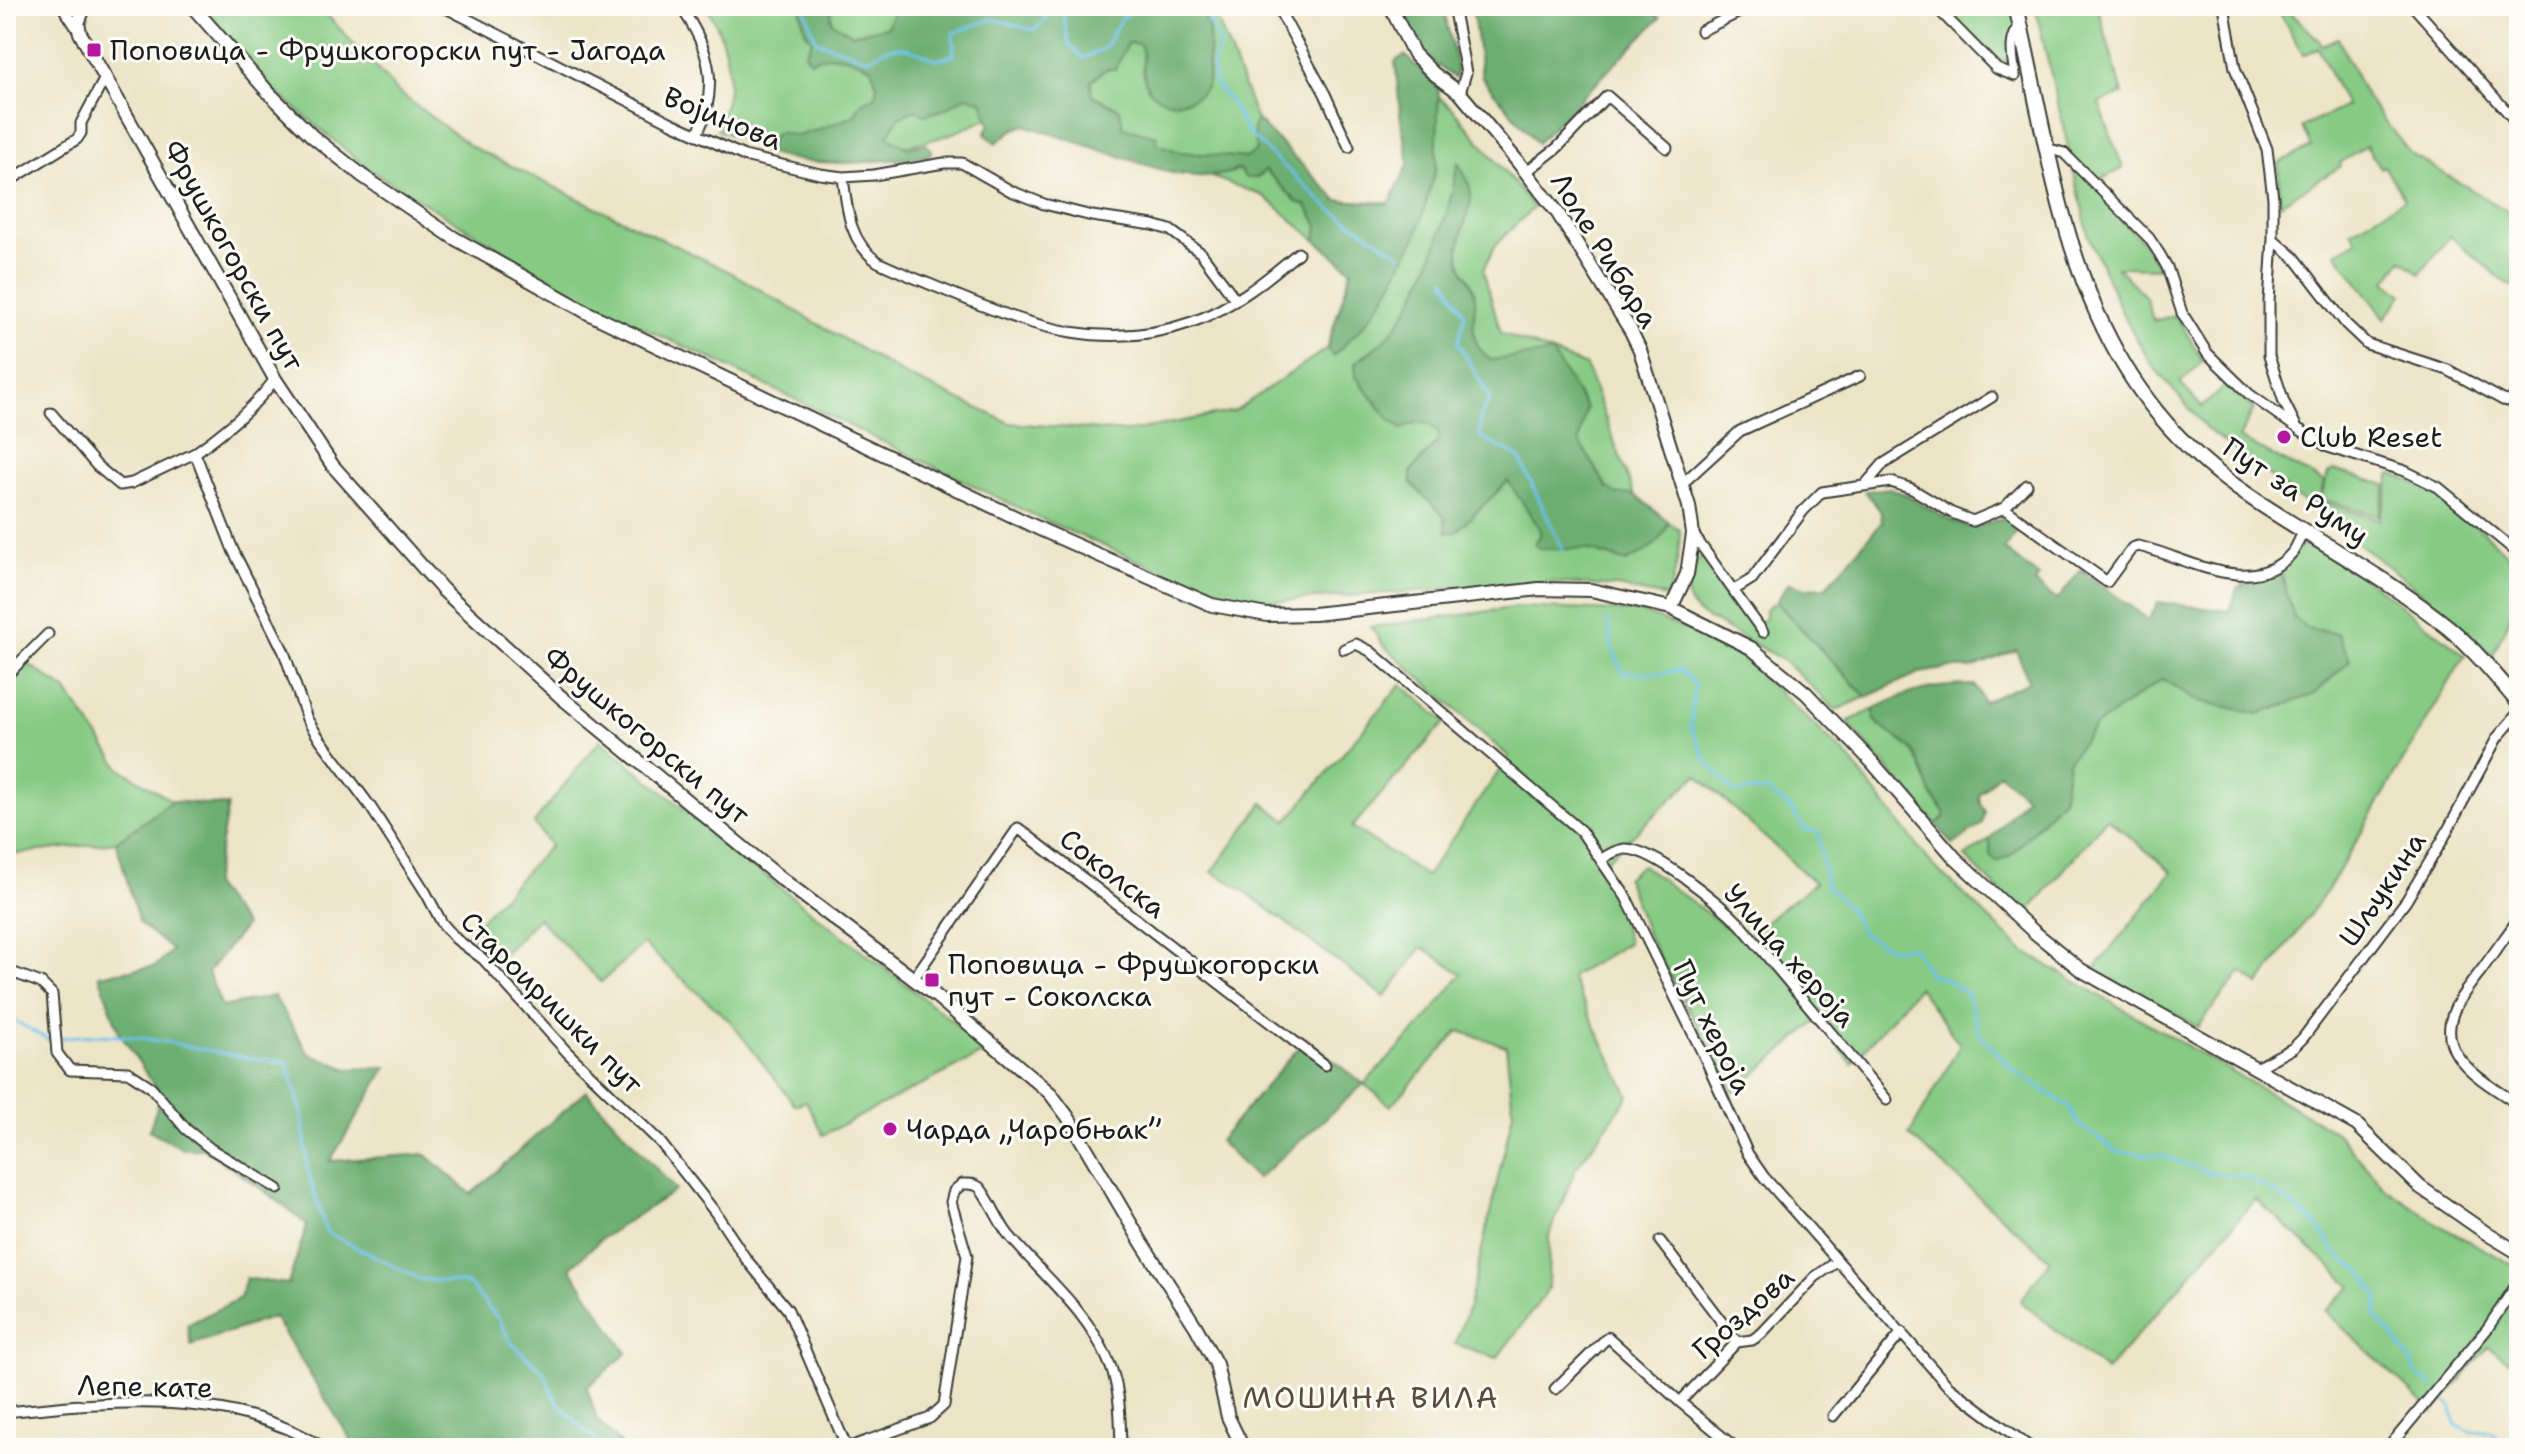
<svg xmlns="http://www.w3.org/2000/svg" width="2525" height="1454" font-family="'Shantell Sans',sans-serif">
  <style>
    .green { fill: #86ca83; stroke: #517350; stroke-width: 2 }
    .forest { fill: #6cae71; stroke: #446546; stroke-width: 2 }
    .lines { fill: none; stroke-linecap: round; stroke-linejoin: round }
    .stream { stroke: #6ec1ea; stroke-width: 3 }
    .street-casing { stroke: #3b3a36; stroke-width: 13 }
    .secondary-casing { stroke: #3b3a36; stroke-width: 16 }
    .primary-casing { stroke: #3b3a36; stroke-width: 18 }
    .street { stroke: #fff; stroke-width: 9 }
    .secondary { stroke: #fff; stroke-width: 12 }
    .primary { stroke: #fff; stroke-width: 14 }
    .poi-dot { fill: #b5179e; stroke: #fdfcf7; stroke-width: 3 }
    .labels { text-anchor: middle; stroke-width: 6; stroke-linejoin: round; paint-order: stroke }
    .poi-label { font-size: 28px; fill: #1c1c1c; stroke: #fdfcf7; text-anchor: start }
    .street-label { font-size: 28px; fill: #1c1c1c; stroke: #fdfcf7 }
    .neighbourhood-label { font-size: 30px; letter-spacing: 2px; fill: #594b38; stroke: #fdfcf7 }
  </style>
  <rect width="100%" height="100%" fill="#fdfcf7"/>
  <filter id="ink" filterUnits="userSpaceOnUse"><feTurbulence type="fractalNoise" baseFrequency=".0125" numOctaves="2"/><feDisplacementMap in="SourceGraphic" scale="16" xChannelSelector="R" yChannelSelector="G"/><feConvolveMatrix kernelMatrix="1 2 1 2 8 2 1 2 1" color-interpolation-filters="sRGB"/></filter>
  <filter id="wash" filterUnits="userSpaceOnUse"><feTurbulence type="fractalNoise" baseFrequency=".006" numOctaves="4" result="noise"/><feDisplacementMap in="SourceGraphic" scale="32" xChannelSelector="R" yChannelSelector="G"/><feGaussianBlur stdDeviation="1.8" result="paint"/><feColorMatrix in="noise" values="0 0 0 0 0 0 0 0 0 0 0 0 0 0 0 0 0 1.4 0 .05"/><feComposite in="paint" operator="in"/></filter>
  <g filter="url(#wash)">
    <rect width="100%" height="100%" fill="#ece4c6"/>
    <path class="green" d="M203,6H319L398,92L472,147L730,272L905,375L1010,423L1126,432L1235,411L1327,348L1351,270L1264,196L1017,106C992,116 967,129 942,137C867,159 790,158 717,130C721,116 728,100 728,86C730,61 721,26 705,6H1209L1215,13L1257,120L1337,200L1390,203L1421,161L1438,96L1453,109L1534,207L1496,244L1483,270L1501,333L1586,366L1634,494L1680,531C1679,554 1676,576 1667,597L1617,587L1551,582L1273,601L1216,594L1048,522L714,360L595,306L371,171L272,89Z
      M1943,6H2013L2026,66C1998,70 1961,26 1943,6Z
      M2035,6H2097L2123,94L2099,103L2123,168L2098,181L2111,209L2144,243L2159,268L2117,267L2146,297L2153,321L2176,315L2203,361L2180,383L2202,407L2227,384L2254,409L2239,438L2324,482L2319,501L2380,520L2391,474C2436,486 2486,533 2519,566V595L2492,657L2476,640L2411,584L2207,429L2151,364L2123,315L2089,237Z
      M2276,6H2284L2318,39L2322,46L2338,38L2366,97L2410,153L2519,218V288L2507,284L2450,236L2420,274L2402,260L2386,281L2403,295L2385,318L2336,253L2357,241L2351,231L2405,199L2384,166L2380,168L2366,146L2340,163L2341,166L2280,204L2278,163L2311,147L2302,127L2346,106L2318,48L2303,55Z
      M2334,470L2386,485L2379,516L2321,499L2328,474Z
      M2310,540L2396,601L2465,655L2329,888L2259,985L2241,972L2198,1027L2094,970L2172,872L2107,818L2025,916L1965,857L1990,839V855L1997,862L2010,856L2063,798L2068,761L2094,727L2162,679L2199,701L2259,714L2315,694L2350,660L2338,634L2307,628L2294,618L2278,563Z
      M1702,555L1755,624L1765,619V610L1776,602L1866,697L1836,710L1785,661L1698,613C1697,612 1689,603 1689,602C1684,589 1693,564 1702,555Z
      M1520,607L1640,612L1730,646L1847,756L1932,864L2023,951L2336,1132L2386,1189L2444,1228L2519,1268V1368L2488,1347L2433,1412L2325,1311L2352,1286L2256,1199L2106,1371L2020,1301L2050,1260L1909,1135L1960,1045L1918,987L1852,1064L1818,1020L1734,1092L1648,936L1626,878L1642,865L1742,939L1815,883L1697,775L1600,866L1620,908L1628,943L1571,977L1629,1096L1576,1168L1549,1236L1548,1290L1497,1358L1455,1344L1469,1306L1513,1112L1506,1046L1459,1031L1391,1106L1364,1084L1424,1022L1462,974L1422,947L1385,997L1236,885L1212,872L1263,803L1287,821L1401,684L1445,722L1352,827L1426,876L1509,757L1383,645L1371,627Z
      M27,663L66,690L120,768L172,801L116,842L6,855V683Z
      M1874,709V720C1885,731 1899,737 1910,748C1927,764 1921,790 1945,811V817L1936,824L1847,722Z
      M600,740L772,881L990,1050L823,1135L806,1101L795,1105L730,1021L643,944L601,982L538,918L499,959L468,933L550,846L534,823Z"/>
    <path class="forest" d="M800,6H839L831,12L832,22L852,34L887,27L896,6H1196C1213,23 1210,43 1208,64C1208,70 1210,78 1208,83C1200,107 1158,108 1147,86C1140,73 1146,57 1140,44L1128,43L1115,69H1106L1091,81L1092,95L1120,109L1123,127L1157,136V144L1180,152L1246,158L1256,151L1253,128L1257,120L1337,200L1389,204L1409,163L1401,121L1395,61L1405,55L1439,87L1436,168L1417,235L1385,296L1365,324L1333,356L1327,348L1352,270L1316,240L1318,225L1306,205L1297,202L1265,170L1257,178H1246L1239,169C1220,179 1189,177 1168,172L1025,125L1014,129L996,143L985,134L990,124L982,101L967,96L943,110L924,115L916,110L900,116L888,136L907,148L926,144L932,150L929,156C872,162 819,170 764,152L775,134L780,132L797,136L817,130L854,116L862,102L875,97L877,85L871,67C851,57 832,51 811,61L805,54L812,40L805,31Z
      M1398,6H1443L1457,68L1455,78C1422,57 1414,41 1398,6Z
      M1472,6H1649L1660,18L1537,143L1482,78Z
      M1458,163C1486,204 1461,212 1459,251C1459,267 1466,272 1472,285C1483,311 1459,333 1490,360L1552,353L1586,408L1579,441L1607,487L1618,495L1634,494L1669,522C1661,544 1647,552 1626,562L1586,549H1542L1534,544L1540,536V529L1508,481L1456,532H1447L1444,516L1411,483V471L1437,442L1439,433C1425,420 1419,419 1402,429L1389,419L1356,377L1355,363C1365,355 1375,348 1384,340C1421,305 1450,212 1458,163Z
      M1890,488C1917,497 1946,524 1971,527C1981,528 1997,519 2007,516L2021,526L2004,549L2039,577L2035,583L2057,600L2081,570L2149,620L2158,602L2230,611L2237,589L2278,563L2294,618L2307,628L2338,634L2350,660L2315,694L2259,714L2199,701L2162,679L2094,727L2068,761L2063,798L2010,856L1997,862L1990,856V839L2026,797L1999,773L1979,794L1980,803L1985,812L1982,824L1953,845L1936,824L1945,817V811C1924,792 1928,774 1914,753C1905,740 1885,732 1874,720V709C1910,690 1934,685 1975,685L1983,702L2029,682L2016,650L1972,668H1950L1919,673L1866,697L1776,602L1789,583L1806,588L1826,587L1882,522L1881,512L1865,491Z
      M172,801L228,806L213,885L245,926L208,972L222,1007L274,996L309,1054L348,1069L387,1067L330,1161L425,1154L471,1194L586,1091L676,1190L601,1239L570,1268L627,1353L587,1387L597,1420L625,1448H414L413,1446L407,1448H356L274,1317L191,1345L187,1325L240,1298L246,1278L288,1284L307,1225L274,1198L205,1149H183L149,1130L161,1096L119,1032L99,975L156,966L172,950L139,923L116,842Z
      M1306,1039L1364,1084L1257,1179L1219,1141Z"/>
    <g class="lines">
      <path class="stream" d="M804,6L816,41L870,59C893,39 912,48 936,60L954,55L953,33L992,19L1034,30L1044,21L1051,6
        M1058,6L1063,13L1069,44L1083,58L1104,49L1122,17L1144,6
        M1203,6L1220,44L1212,67L1215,83L1234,108L1247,132L1329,208L1401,255
        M1445,279L1465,315L1458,343L1490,398L1480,418V437L1519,457L1563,550
        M1607,621L1613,650L1623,673H1661L1679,670L1694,683L1691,727L1708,763L1734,792L1768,791L1793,811L1803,828L1818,832L1827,887L1846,904L1863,934L1892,949L1913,947L1929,974L1945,979L1967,994L1980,1034L2011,1068L2069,1107L2079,1125L2118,1152L2162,1156L2217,1175L2243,1176L2276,1193L2313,1221L2340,1258L2360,1270L2378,1296L2376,1316L2405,1352L2418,1376L2434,1386
        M6,1016L49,1040L52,1039
        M60,1038C118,1029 170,1043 226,1054C246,1058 267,1060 287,1062L302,1112L308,1171L326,1232L420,1279L469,1284L499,1320L511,1343L543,1371L556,1400L584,1430L606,1448
        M2439,1392L2452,1408L2456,1425L2472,1432L2491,1431L2506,1448"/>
    </g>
  </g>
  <g filter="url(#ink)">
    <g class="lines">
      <g class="street-casing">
        <path id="street" d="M62,6L78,30
          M442,6L672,123L744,156L820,174L843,177L874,175L944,163H962L1011,191L1044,204L1092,216L1153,225L1170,230L1201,253L1236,300
          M680,6C710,48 720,86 697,135
          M1277,6L1325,94L1349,147
          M1453,6L1466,73L1460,93
          M1935,6L1997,69L2015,76C2013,59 2007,38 2021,26
          M2224,6L2235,68L2267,149L2273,198V239L2269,302V356L2284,402L2297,428L2328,447L2405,471L2438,487L2519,554
          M2413,6L2519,125
          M1701,31L1752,6
          M2046,148L2064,153L2149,238L2159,253L2167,267L2182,313L2207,353L2249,394L2294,426
          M1526,172L1557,148L1607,96L1667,148
          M843,177C847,209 849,242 878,262C903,274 930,284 956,295C1035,328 1107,352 1192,322C1232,308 1266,280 1298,253
          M6,183L77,139L81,133V123L106,76
          M2273,239L2295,258L2346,324L2367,344L2448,370L2503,400L2519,403
          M275,379C253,409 225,431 195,453L233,550L284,652L307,719L317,735L370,806L426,893L442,923L456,939L483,959L567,1052L660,1142L715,1212L746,1259L788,1310L847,1448L930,1418L944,1405L967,1256L951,1202L954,1191L962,1184C968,1184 974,1183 979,1187C987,1194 999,1223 1008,1234C1042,1275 1085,1308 1107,1358C1121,1387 1120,1417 1121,1448
          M51,413L97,466L120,485L132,483L195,453
          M1682,484L1740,431L1860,376
          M1865,485L1883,464L1992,397
          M2004,508L2107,582L2132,548L2138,546C2184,556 2251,600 2292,553C2297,547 2300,537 2304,531
          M1693,534L1763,632
          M1734,590L1752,579L1803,511L1822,492L1891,482L1912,489L1952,513L1973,521L2004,508L2027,485
          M1344,649L1356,644L1370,651L1581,831L1626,897L1705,1058L1748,1154L1764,1177L1947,1385L2031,1448
          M6,676L48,634
          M1602,859C1609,854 1616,850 1625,849C1654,848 1721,905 1741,925L1887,1100
          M2519,918C2507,935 2495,951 2483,968C2464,993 2436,1022 2457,1055C2471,1076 2499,1091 2519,1105
          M6,970L41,983L52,994L57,1053L70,1070L128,1072L151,1087L186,1129L211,1149L278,1189
          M914,978L1018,828L1325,1065
          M2256,1068L2293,1048L2303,1038L2406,901L2442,841L2497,738L2519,712
          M1660,1241L1737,1342
          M1555,1389L1608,1337L1680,1402
          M6,1412C112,1401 230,1388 324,1448
          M1833,1416L1902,1332
          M1736,1448L1680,1402L1737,1342L1752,1340L1761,1334L1815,1277L1838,1261
          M2388,1448L2487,1329L2519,1281"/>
      </g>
      <g class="secondary-casing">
        <path id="secondary" d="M85,6L78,23L80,33L275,379L333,466L443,590L561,697L779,877L936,996L1050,1093L1068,1117L1142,1243L1196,1327L1216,1364L1228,1417L1243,1448
          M192,6L268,92L312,136L364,177L454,238L590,314L1044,531L1212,605L1267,615L1314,614L1539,589L1591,590L1671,608L1751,648L1806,693L1872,762L1955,858L2033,931L2081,970L2357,1125L2420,1187L2489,1235L2519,1253
          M1390,6L1414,54L1433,73L1460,93L1518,162L1557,212L1631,331L1640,350L1689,506L1693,534L1687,574L1671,608"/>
      </g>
      <g class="primary-casing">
        <path id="primary" d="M2016,6C2060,197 2072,378 2252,498C2317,542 2388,578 2449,628C2475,650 2497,677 2519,703"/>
      </g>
      <use href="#street" class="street"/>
      <use href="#secondary" class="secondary"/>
      <use href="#primary" class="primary"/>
    </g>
  </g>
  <g class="poi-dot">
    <rect x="86" y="42" width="16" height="16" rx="4"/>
    <circle cx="2284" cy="437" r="8"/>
    <rect x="924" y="972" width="16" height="16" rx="4"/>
    <circle cx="890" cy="1129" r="8"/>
  </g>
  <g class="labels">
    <g class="poi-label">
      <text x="110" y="60">Поповица - Фрушкогорски пут - Јагода</text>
      <text x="2300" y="447">Club Reset</text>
      <text x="948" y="974">Поповица - Фрушкогорски<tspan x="948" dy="32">пут - Соколска</tspan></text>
      <text x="906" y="1139">Чарда „Чаробњак”</text>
    </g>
    <g class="street-label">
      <text transform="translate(723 118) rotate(22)" y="10">Војинова</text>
      <text transform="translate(1605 250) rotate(58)" y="10">Лоле Рибара</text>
      <text transform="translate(234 255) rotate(61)" y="10">Фрушкогорски пут</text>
      <text transform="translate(2296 491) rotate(34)" y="10">Пут за Руму</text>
      <text transform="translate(647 735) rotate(40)" y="10">Фрушкогорски пут</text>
      <text transform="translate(1113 873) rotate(38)" y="10">Соколска</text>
      <text transform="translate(2382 889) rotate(-56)" y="10">Шљукина</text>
      <text transform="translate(1790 955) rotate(48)" y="10">Улица хероја</text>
      <text transform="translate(552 1002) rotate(45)" y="10">Староиришки пут</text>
      <text transform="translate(1713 1027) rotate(64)" y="10">Пут хероја</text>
      <text transform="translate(1743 1313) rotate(-41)" y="10">Гроздова</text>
      <text transform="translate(145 1386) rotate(1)" y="10">Лепе кате</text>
    </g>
    <g class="neighbourhood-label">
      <text x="1371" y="1408">МОШИНА ВИЛА</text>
    </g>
  </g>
  <rect width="2525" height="1454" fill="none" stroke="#fdfcf7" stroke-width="32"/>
</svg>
